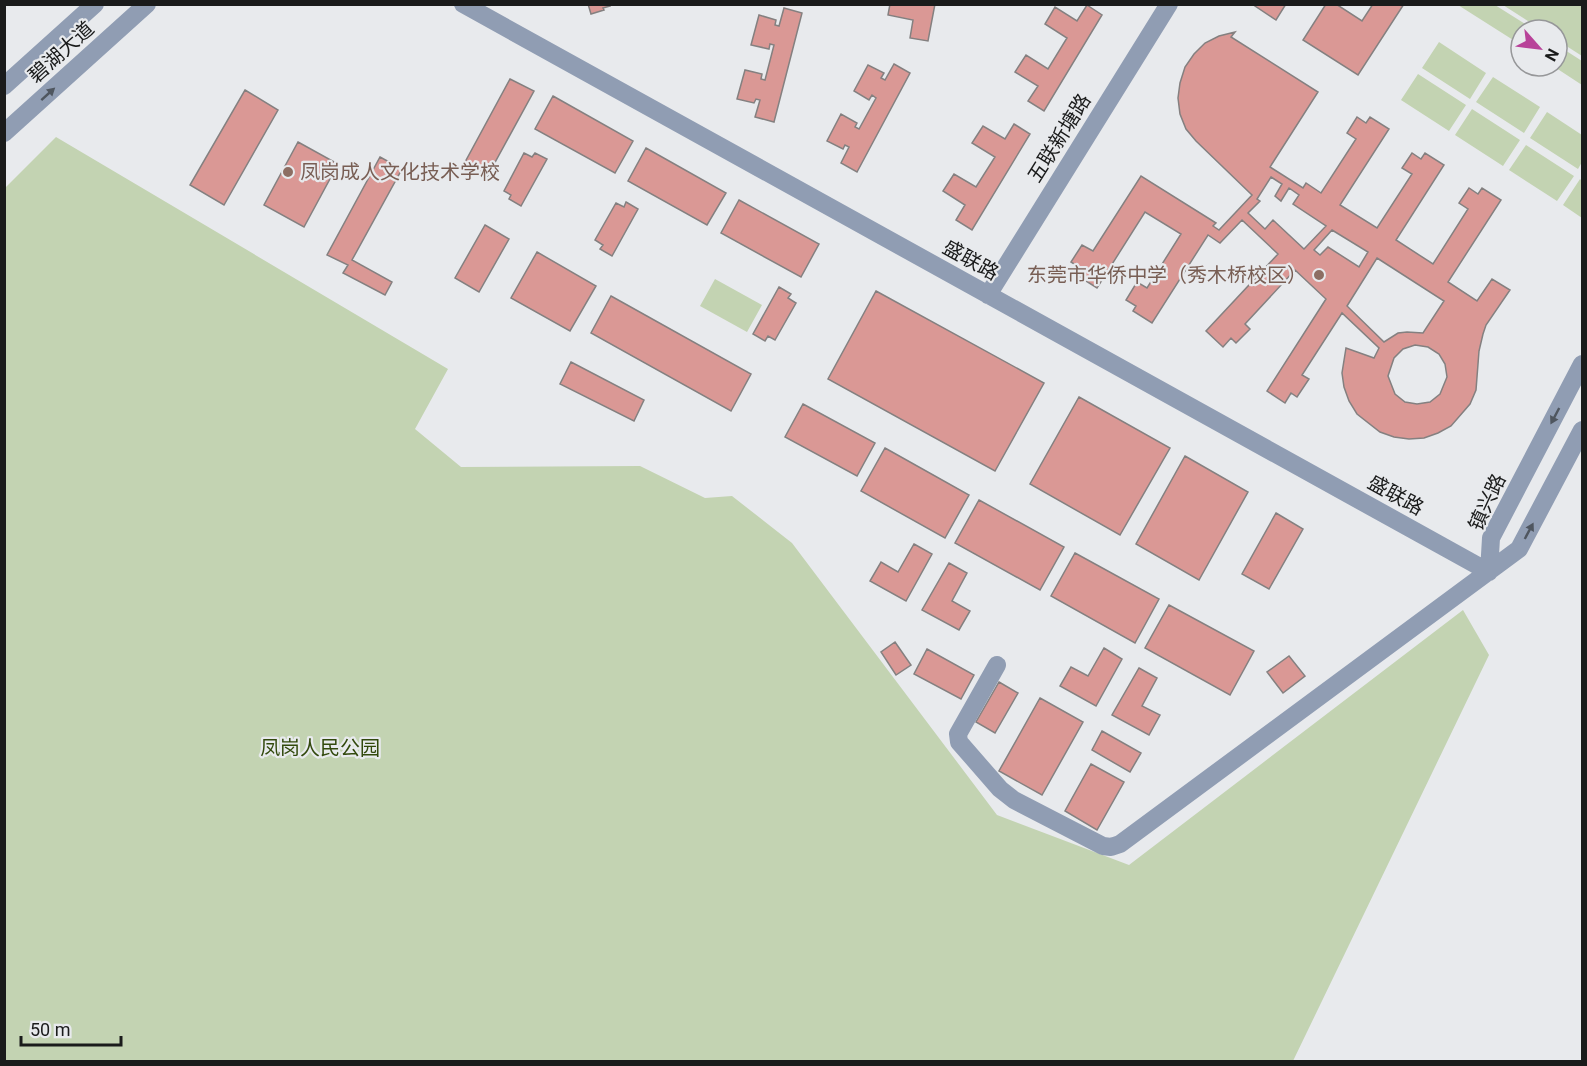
<svg xmlns="http://www.w3.org/2000/svg" width="1587" height="1066" font-family="Roboto,'Noto Sans SC',sans-serif">
  <style>
    .green { fill: #c3d3b2 }
    .building { fill: #da9895; stroke: #848080; stroke-width: 1.5; fill-rule: evenodd }
    .lines { fill: none; stroke-linecap: round; stroke-linejoin: round }
    .minor { stroke: #909db3; stroke-width: 18 }
    .oneway { fill: #4f565f }
    .education-dot { fill: #8d6e63; stroke: #e8eaed; stroke-width: 2 }
    .labels { text-anchor: middle; stroke-width: 4.5; stroke-linejoin: round; paint-order: stroke }
    .street-label { font-size: 20px; fill: #1a1b1b; stroke: #e8eaed }
    .education-label { font-size: 20px; fill: #785e54; stroke: #e8eaed; text-anchor: start }
    .park-label { font-size: 20px; fill: #32490d; stroke: #e8eaed }
  </style>
  <rect width="100%" height="100%" fill="#e8eaed"/>
  <path class="green" d="M1458,5H1495L1535,30H1521V45Z
    M1503,5H1582V56L1557,40V30H1542Z
    M1439,42L1486,73L1470,99L1422,68Z
    M1557,45L1582,61V85L1553,66H1557Z
    M1418,74L1466,105L1449,131L1401,100Z
    M1493,77L1540,107L1524,133L1476,102Z
    M1472,109L1520,140L1503,166L1455,135Z
    M1547,112L1582,135V162L1578,169L1530,138Z
    M56,137L448,369L415,429L461,467L640,466L705,498L732,496L792,543L997,815L1129,865L1463,610L1489,655L1293,1061H5L4,189Z
    M1526,145L1574,176L1557,201L1509,170Z
    M1580,179L1582,181V218L1563,205Z
    M715,279L762,305L747,332L700,306Z"/>
  <path class="building" d="M588,4H609L610,6L603,8L604,10L591,14Z
    M890,4H935L928,41L910,38L913,20L888,15Z
    M1252,4H1286L1276,20Z
    M1326,4H1336L1362,21L1373,4H1404L1358,75L1303,40Z
    M1087,5L1102,15L1044,111L1028,101L1038,86L1015,72L1026,55L1048,69L1067,38L1045,24L1055,7L1077,21Z
    M784,8L802,13L774,122L755,117L760,100L756,99L754,103L737,99L745,70L762,74L761,79L765,80L774,45L770,44L769,49L751,45L759,15L776,20L775,25L779,26Z
    M1235,32L1231,37L1318,92L1270,167L1303,188L1306,183L1321,193L1356,139L1347,133L1357,117L1366,123L1370,117L1389,129L1340,205L1377,228L1412,174L1402,168L1412,153L1421,159L1425,153L1444,165L1396,240L1433,264L1468,209L1459,203L1469,188L1478,194L1482,188L1501,200L1448,282L1477,301L1492,279L1510,290L1486,325L1483,334L1479,351L1476,390L1470,404L1451,426L1438,433L1424,438L1409,439L1394,437L1380,432L1357,414L1349,401L1344,387L1342,373L1346,348L1374,358L1379,348L1342,313L1302,375L1309,379L1297,397L1291,393L1285,403L1267,391L1326,299L1295,270L1245,324L1250,329L1236,343L1231,338L1223,347L1206,331L1278,254L1242,220L1220,243L1208,235L1152,323L1133,311L1136,306L1126,300L1137,282L1147,288L1181,234L1145,212L1097,288L1078,276L1082,269L1071,262L1082,245L1093,251L1141,176L1216,223L1213,226L1219,230L1252,195L1196,141L1186,129L1180,114L1178,98L1180,83L1185,67L1194,54L1205,43L1219,36ZM1271,177L1282,184L1275,196L1281,201L1289,188L1299,195L1293,204L1326,226L1304,249L1273,220L1265,229L1248,213L1260,201L1257,199ZM1332,230L1368,252L1359,267L1328,247L1320,255L1314,250ZM1377,258L1444,301L1423,333L1407,332L1398,333L1384,342L1347,306ZM1415,345L1428,347L1439,354L1445,364L1447,377L1440,394L1430,402L1417,404L1405,402L1395,394L1388,376L1394,358L1403,349Z
    M894,64L910,73L857,172L841,163L849,147L845,145L843,149L827,141L841,114L857,123L855,127L859,129L876,98L872,95L869,100L854,91L868,65L884,73L881,78L885,80Z
    M510,79L534,91L487,177L464,164Z
    M245,90L278,110L224,205L190,185Z
    M553,96L633,141L615,173L535,129Z
    M1014,124L1030,134L972,230L956,220L965,205L943,191L954,174L976,187L995,157L972,143L983,126L1005,139Z
    M298,142L338,164L304,227L264,205Z
    M646,148L726,193L707,225L628,181Z
    M524,153L532,157L535,153L547,159L521,206L509,199L511,195L504,191Z
    M380,157L402,169L352,260L392,282L385,295L343,273L348,265L327,255Z
    M739,200L819,244L801,277L721,233Z
    M626,202L638,209L612,256L600,249L603,245L595,240L616,203L624,207Z
    M485,225L509,239L479,292L455,278Z
    M537,252L596,286L570,331L511,298Z
    M779,287L791,294L788,298L796,303L775,340L768,336L765,341L753,334Z
    M876,291L1044,383L995,471L828,379Z
    M611,296L751,374L731,411L591,333Z
    M571,362L644,400L634,421L560,384Z
    M1079,397L1170,448L1120,535L1030,484Z
    M803,404L875,443L857,476L785,437Z
    M885,448L969,495L945,538L861,491Z
    M1185,456L1248,492L1199,580L1136,544Z
    M979,500L1064,547L1040,590L955,543Z
    M1276,513L1303,529L1269,589L1242,574Z
    M914,544L932,554L906,601L870,581L881,562L898,572Z
    M1075,553L1159,599L1135,643L1051,596Z
    M949,563L967,573L952,601L970,611L959,630L922,610Z
    M1169,605L1254,651L1230,695L1145,648Z
    M895,642L911,665L896,675L881,652Z
    M1104,648L1122,659L1096,706L1060,686L1071,667L1088,676Z
    M927,649L974,675L961,699L914,674Z
    M1289,656L1305,676L1283,693L1267,672Z
    M1139,668L1157,678L1142,706L1160,715L1149,735L1112,715Z
    M999,682L1018,693L995,733L976,722Z
    M1040,698L1083,722L1042,795L999,771Z
    M1102,731L1141,753L1130,772L1092,750Z
    M1091,764L1124,782L1097,830L1065,811Z"/>
  <g class="lines">
    <path class="minor" d="M463,4L1489,572
      M4,86L95,4
      M4,133L147,4
      M988,295L1169,4
      M1489,572L1491,538L1582,364
      M997,665L958,734L959,742L1000,789L1014,800L1103,846L1111,847L1120,844L1519,549L1582,430"/>
  </g>
  <defs><path id="oneway-solid" d="M-6-.8H1V-3.2L6.5 0L1 3.2V.8H-6Z" transform="scale(1.5)"/></defs>
  <g class="oneway">
    <use href="#oneway-solid" transform="translate(48 94) rotate(-42)"/>
    <use href="#oneway-solid" transform="translate(1555 416) rotate(118)"/>
    <use href="#oneway-solid" transform="translate(1529 531) rotate(-62)"/>
  </g>
  <g class="education-dot">
    <circle cx="288" cy="172" r="6"/>
    <circle cx="1319" cy="275" r="6"/>
  </g>
  <g class="labels">
    <g class="street-label">
      <text transform="translate(61 52) rotate(-42)" y="7">碧湖大道</text>
      <text transform="translate(1059 138) rotate(-58)" y="7">五联新塘路</text>
      <text transform="translate(971 260) rotate(29)" y="7">盛联路</text>
      <text transform="translate(1396 495) rotate(29)" y="7">盛联路</text>
      <text transform="translate(1487 502) rotate(-65)" y="7">镇兴路</text>
    </g>
    <g class="education-label">
      <text x="300" y="179">凤岗成人文化技术学校</text>
      <text x="1307" y="282" text-anchor="end">东莞市华侨中学（秀木桥校区）</text>
    </g>
    <g class="park-label">
      <text x="320" y="755">凤岗人民公园</text>
    </g>
  </g>
  <rect width="1587" height="1066" fill="none" stroke="#1a1b1b" stroke-width="12"/>
  <g transform="translate(1539 48) rotate(118)"><circle r="28" fill="#e8eaed" stroke="#969799" stroke-width="1.5"/>
  <path d="M0-4.5L10 22L0 15L-10 22Z" fill="#b84299"/>
  <text y="-9" font-size="16" font-weight="bold" text-anchor="middle" fill="#1a1b1b">N</text>
  </g>
  <path d="M21 1036v9h100v-9" fill="none" stroke="#1a1b1b" stroke-width="3"/>
  <text x="30" y="1036" font-size="18" fill="#1a1b1b" stroke="#e8eaed" stroke-width="4.5" paint-order="stroke">50 m</text>
</svg>
